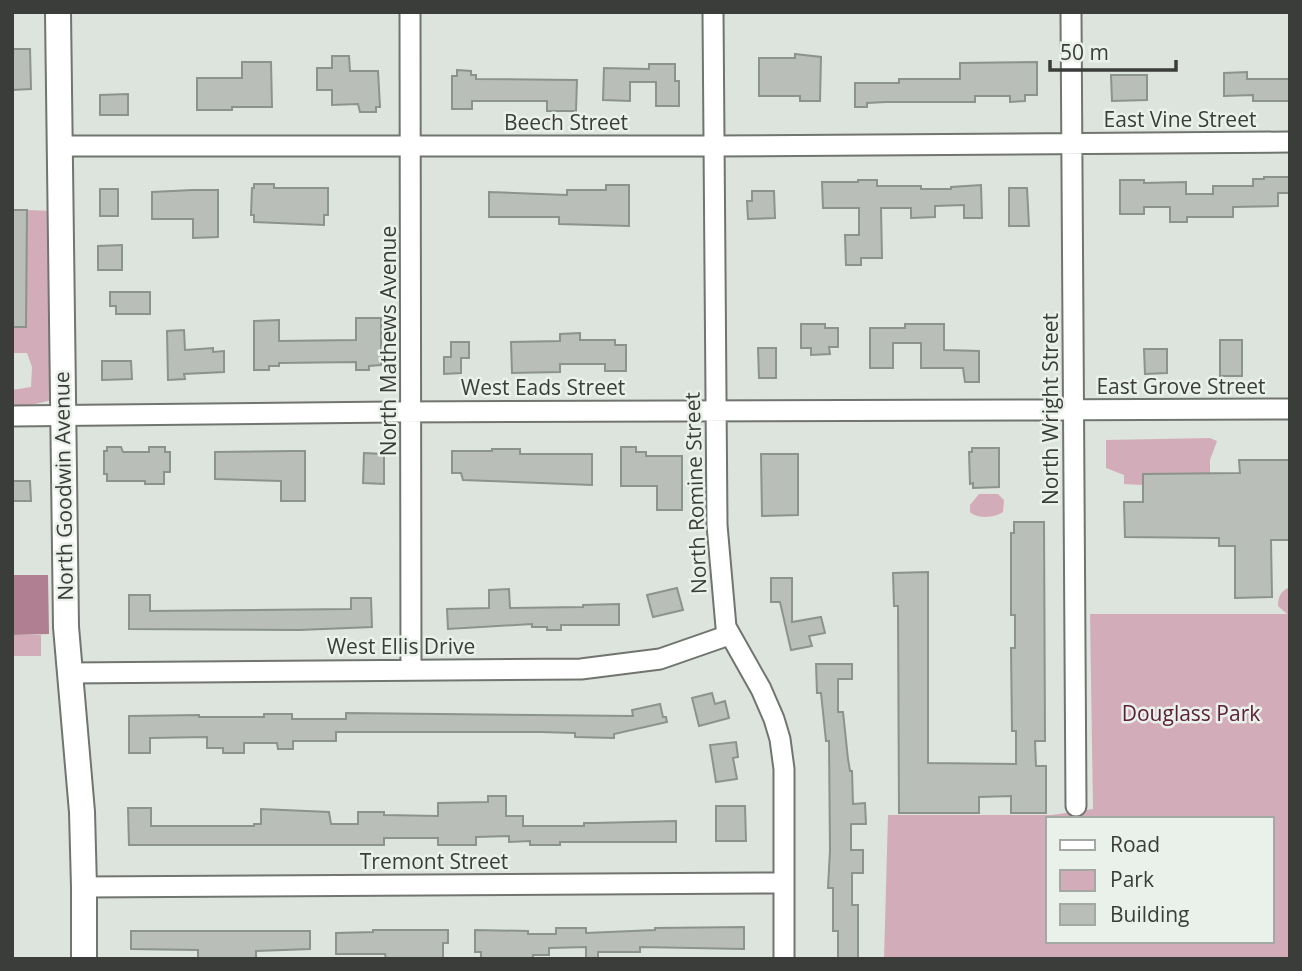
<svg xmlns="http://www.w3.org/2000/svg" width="1302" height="971" font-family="'Open Sans',sans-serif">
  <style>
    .green { fill: #d3acba; fill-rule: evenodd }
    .water { fill: #b07f91 }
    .building { fill: #b9bfb8; stroke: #8c928c; stroke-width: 2 }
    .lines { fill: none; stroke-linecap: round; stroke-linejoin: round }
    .minor-casing { stroke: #70756f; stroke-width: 23 }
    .tertiary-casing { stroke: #70756f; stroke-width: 28 }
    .minor { stroke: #fff; stroke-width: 19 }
    .tertiary { stroke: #fff; stroke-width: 24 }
    .labels { text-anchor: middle; stroke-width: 5; stroke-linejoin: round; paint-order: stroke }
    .street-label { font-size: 21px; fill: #3b3d3a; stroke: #eaf0ea }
    .park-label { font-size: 21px; fill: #5d203b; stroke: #eaf0ea }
  </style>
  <rect width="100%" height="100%" fill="#dde3dd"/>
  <path class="green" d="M27,210L54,211L52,400L31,405H12V390L31,387L32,367L27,353H12V327L26,326Z
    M1210,438L1217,441L1210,460V474L1143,475V485L1124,484V475L1106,468V440Z
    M979,494H998L1004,500L1003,512C995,518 977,519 970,512V505Z
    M1290,587V959H884L888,815H1052L1093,809L1090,614H1287L1278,606C1278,596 1281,591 1290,587ZM1048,819H1272V941H1048Z
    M12,635H41V656H12Z"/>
  <path class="water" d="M12,575H48L49,634L12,635Z"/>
  <path class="building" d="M12,49H30L31,89L12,90Z
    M795,54L821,57L820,101H800V96H759V58H795Z
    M332,56H349L350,71H378L380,107H376V112H360L358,104L332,105V90H317V68H332Z
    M242,62H271L272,107H232V110H197V78H242Z
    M1037,62V95H1025V101L1010,102V96H975V102H886L867,103V107H855V83H899V79H960V63Z
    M649,64H675V81H679V106H656V82H630V101L603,100L604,68L649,69Z
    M457,70L471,71V75H476V79L577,80L576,111H547V101H472V109H452V76H457Z
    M1247,72V79H1290V101H1253V95L1224,96V73Z
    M1111,75H1147V100L1112,101Z
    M128,94V115H100V95Z
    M1264,177H1289V193H1278V206L1233,207V217H1187V222H1170V207H1144V214H1120V180H1144V183L1186,182V194H1213V186H1253V179H1264Z
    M858,180H877V186H921V189H951V187L981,185L982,218H964V205L935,206V217L911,218V208H881L882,258H861V265H846L845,235H859V208H823L822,182H858Z
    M254,184H274V188H328V215H324V225L254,222V215H251L252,188H254Z
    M606,185H629V226L559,224V217H489V192L567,195V190H606Z
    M1009,188H1027L1029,226H1009Z
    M100,189H118V216H100Z
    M193,190H218V237L193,238V219H152V192Z
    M752,191H774L775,218L748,219L747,201H752Z
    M12,210H27L26,327H12Z
    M122,245V270H98V246Z
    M110,292H150V314H116V306H110Z
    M356,318H381V365L369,366V370H356V362L279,363V366H269V370H254V321L279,320V341L356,340Z
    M801,324H825V328H838V347H829L830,354L811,355V348H801Z
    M905,324H944V350L979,351V382H965L963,368H921V343H893V368H870V328H905Z
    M184,330L185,350L213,348V352L224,351V372L184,374L185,379L168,380L167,331Z
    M580,333V340H615V345H626V371H605V364H560V372L512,373L511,342L560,341V334Z
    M1220,340H1242V376H1220Z
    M451,342H469V358H461V373L444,374V357H451Z
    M758,348H776V378H759Z
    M1144,349H1167V373L1145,374Z
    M102,361H131L132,379L102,380Z
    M107,447H121L123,452H149V447H165V452H170V472H164V484H145V481H107V474H104V451H107Z
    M621,447H636V452H646V456H682V510H657V486H621Z
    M972,448H999V487L973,488V483L970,484L969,452H972Z
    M492,449H520V454H592V485L463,480L461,473H452V451H492Z
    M292,451H305V501H281V481L215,479V452Z
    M364,453L384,454V484L363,483Z
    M761,454H798V515L762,516Z
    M1239,460H1290V540H1271L1272,597L1235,598V546H1219V538L1125,537L1124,502H1143V474L1240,473Z
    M12,481H30L31,501H12Z
    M1014,522H1044L1045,741H1035L1036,766H1046V813H1011V796L979,797V813H899L898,606H894L893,573L928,572V763L1016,764V731H1012L1011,648H1015V615H1011V533H1014Z
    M771,578H792V622L821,617L825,633L809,636L812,646L791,650L780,602H771Z
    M677,588L683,610L653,617L647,595Z
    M509,589L510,608L583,607V605L619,604V625H561V630H547V627H532V624L448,629L447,609L489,608V590Z
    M129,595H150V611L351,609V598H371L372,627L299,630L129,629Z
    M816,664H852V679H838V712H843L848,759L850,771H852L853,804L865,803L866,824H851V850H863V873H852V905H858V959H838V931H833V888H828L830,850L829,741H826L821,693H817Z
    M712,693L715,704L725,701L729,718L699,726L692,698Z
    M660,704L663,717H666L667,722L614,734V738L575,737V733L541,732H336V741H293V749H278L277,743H244V753H223V748H207V737L150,738V753H129V716L199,715V717H264V714H292V719H346V713L633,716L632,710Z
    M736,742L738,757L733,758L737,779L716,782L710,745Z
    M488,796H506V816H523V826H584V823H594L676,821V842H560V845H530V841L509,842V836L476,837V845H438V838H384V845H129L128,808H151V826H254V824H261V809L329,812L331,824H358V812H384V815L438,816V803L488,802Z
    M716,806H745L746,841H716Z
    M744,927V949L640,947V952H598V959H586V947L549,948V955H533V959H481V952H475V930L528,931V934H556V928H586V933L655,930V928Z
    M373,930H448V943H443V959H386L385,954H336V933L373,932Z
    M131,931H310V949L256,951V959H198V950L131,949Z"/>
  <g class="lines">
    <g class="minor-casing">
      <path id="minor" d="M410,12L411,669
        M713,12L717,525L726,627L761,689L774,719L780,739L784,769V959
        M1071,12L1076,806
        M61,146H714L1290,142
        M12,416L394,412L1290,409
        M69,673L581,669L660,659L729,635
        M84,887L783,883"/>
    </g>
    <g class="tertiary-casing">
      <path id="tertiary" d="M58,12L66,627L82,812L84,887V959"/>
    </g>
    <use href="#minor" class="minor"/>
    <use href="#tertiary" class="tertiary"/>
  </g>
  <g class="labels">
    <g class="street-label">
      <text x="1180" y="127">East Vine Street</text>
      <text x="566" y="130">Beech Street</text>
      <text transform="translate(389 341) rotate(-90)" y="7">North Mathews Avenue</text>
      <text x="1181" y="394">East Grove Street</text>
      <text x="543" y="395">West Eads Street</text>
      <text transform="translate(1051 409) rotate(-90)" y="7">North Wright Street</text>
      <text transform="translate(64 486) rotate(-91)" y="7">North Goodwin Avenue</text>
      <text transform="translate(696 493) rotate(-92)" y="7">North Romine Street</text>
      <text x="401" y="654">West Ellis Drive</text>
      <text x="434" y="869">Tremont Street</text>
    </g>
    <g class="park-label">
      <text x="1191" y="721">Douglass Park</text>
    </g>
  </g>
  <rect width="1302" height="971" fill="none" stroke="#3b3d3a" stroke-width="28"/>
  <rect x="1046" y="817" width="228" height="126" fill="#eaf0ea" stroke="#a4a8a4" stroke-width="2"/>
  <rect x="1060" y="840" width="35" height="10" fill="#ffffff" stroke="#a4a8a4" stroke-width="2"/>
  <text x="1110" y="852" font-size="21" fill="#3b3d3a">Road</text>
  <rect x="1060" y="870" width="35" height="21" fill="#d3acba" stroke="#a4a8a4" stroke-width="2"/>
  <text x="1110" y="887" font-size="21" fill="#3b3d3a">Park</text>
  <rect x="1060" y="904" width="35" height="21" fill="#b9bfb8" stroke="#a4a8a4" stroke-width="2"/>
  <text x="1110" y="922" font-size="21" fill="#3b3d3a">Building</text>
  <path d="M1050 60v10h126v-10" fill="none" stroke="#3b3d3a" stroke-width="3.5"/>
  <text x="1060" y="60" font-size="21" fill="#3b3d3a" stroke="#eaf0ea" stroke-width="5" paint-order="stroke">50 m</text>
</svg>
